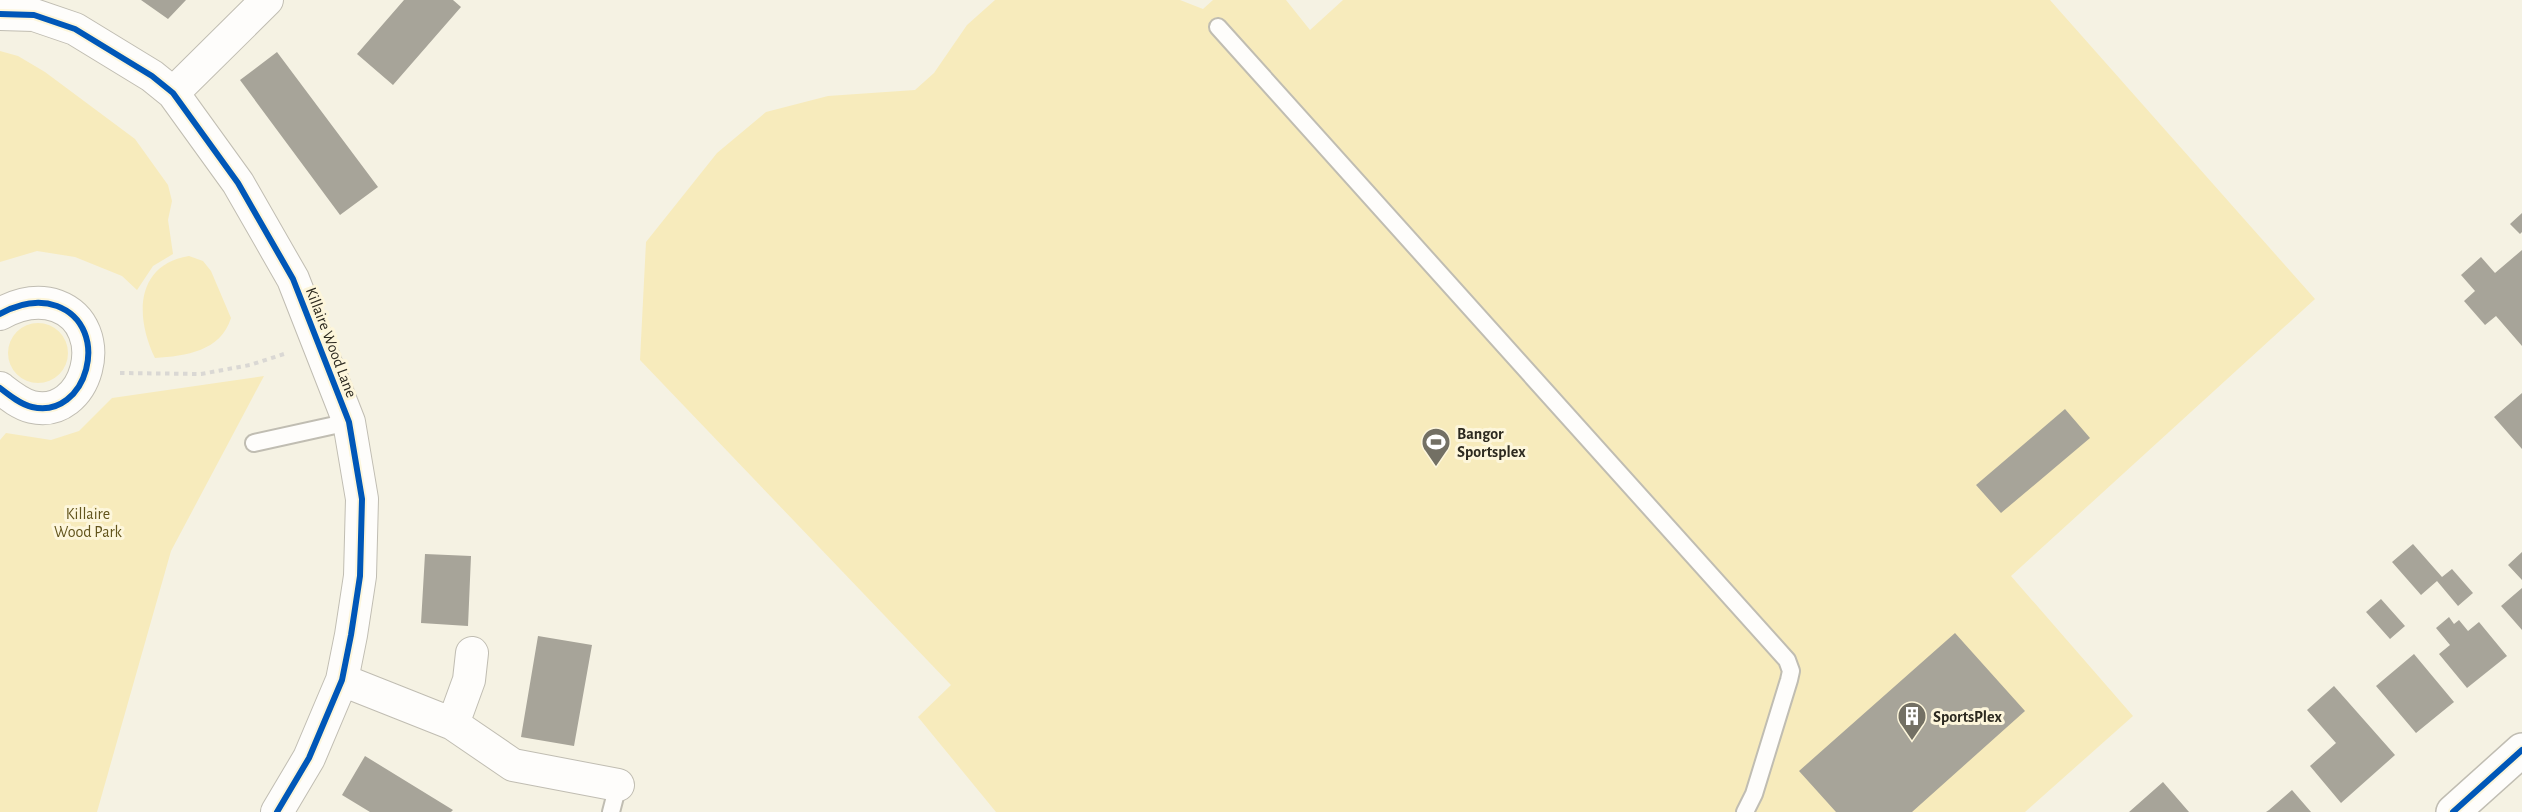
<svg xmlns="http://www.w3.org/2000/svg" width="2522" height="812" font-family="'Alegreya Sans',sans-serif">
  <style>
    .green { fill: #f7ebbc }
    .building { fill: #a7a499 }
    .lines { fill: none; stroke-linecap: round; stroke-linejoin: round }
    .lane-casing { stroke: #c0bdb2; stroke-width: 20 }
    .street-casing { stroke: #c0bdb2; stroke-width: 34 }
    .secondary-casing { stroke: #c0bdb2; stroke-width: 36 }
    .path { stroke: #dad8d4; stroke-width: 4; stroke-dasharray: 4.5 4.5; stroke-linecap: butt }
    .lane { stroke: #fefdfb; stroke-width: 16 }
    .street { stroke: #fefdfb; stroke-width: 32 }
    .secondary { stroke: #fefdfb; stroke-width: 33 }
    .cycleway-casing { stroke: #fdf6db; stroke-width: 10 }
    .cycleway { stroke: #0057b8; stroke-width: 6 }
    .labels { text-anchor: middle; stroke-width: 6; stroke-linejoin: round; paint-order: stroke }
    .street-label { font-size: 16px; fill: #2d2a20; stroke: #fdf6db }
    .poi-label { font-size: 16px; font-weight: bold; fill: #2d2a20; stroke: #fdf6db; text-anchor: start }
    .park-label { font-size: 16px; fill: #62541c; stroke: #fdf6db }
  </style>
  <rect width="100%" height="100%" fill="#f5f2e3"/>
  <path class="green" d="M995,0H1180L1203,9L1213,0H1286L1310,30L1343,0H2050L2315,299L2011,576L2133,716L2025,812H996L918,717L951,685L640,360L646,242L717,153L766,112L828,96L915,90L934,73L967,25Z
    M0,51L18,56L45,72L135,139L168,185L172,201L168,220L173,254L153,266L137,290L122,276L75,257L37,251L0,262Z
    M189,256L203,261L211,271L231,318C221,351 186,356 155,358C135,317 135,265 189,256Z
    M8 353a30 30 0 1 1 60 0a30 30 0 1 1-60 0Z
    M264,376L171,551L97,812H0V440L6,433L51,440L79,431L112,398Z"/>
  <path class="building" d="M141,0H186L168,19Z
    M404,0H453L461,7L393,85L357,54Z
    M277,52L378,187L340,215L240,80Z
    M2522,213V232L2520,234L2510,224Z
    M2522,250V346L2496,316L2485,325L2464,301L2475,291L2461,275L2481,257L2495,273Z
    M2522,393V449L2494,417Z
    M2065,409L2090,438L2001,513L1976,485Z
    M2413,544L2442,577L2452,569L2473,593L2458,606L2437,581L2421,595L2392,562Z
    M2522,552V580L2508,565Z
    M425,554L471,556L468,626L421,623Z
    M2522,588V630L2501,606Z
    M2381,599L2405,626L2390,639L2366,612Z
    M2449,617L2454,624L2459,620L2468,631L2479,622L2507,656L2467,688L2439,654L2450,645L2436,628Z
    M1955,633L2025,711L1912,812H1836L1799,771Z
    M538,636L592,645L574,746L521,737Z
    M2414,654L2454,702L2416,733L2376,686Z
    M2334,686L2395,755L2341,803L2310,766L2336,743L2307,710Z
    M365,756L453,810L451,812H370L342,795Z
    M2163,782L2189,812H2129Z
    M2292,790L2311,812H2266L2269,810Z"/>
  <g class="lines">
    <g class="lane-casing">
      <path id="lane" d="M1218,27L1787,660L1791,671L1789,680L1754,794L1745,812
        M254,443L349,422
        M611,812L618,785"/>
    </g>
    <g class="street-casing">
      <path id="street" d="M0,14L34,15L75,29L152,76L173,93L238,183L293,279L349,422L362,499L360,576L351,635L342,680L309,758L277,812
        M173,93L267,0
        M0,314C18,304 37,299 57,306C113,327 87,420 32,407C20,404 9,395 0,388
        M342,680L453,724L513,765L618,785
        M453,724L469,680L472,653"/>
    </g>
    <g class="secondary-casing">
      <path id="secondary" d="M2453,812L2522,750"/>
    </g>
    <path class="path" d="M120,373L201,374L250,365L284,354"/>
    <use href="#lane" class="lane"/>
    <use href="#street" class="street"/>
    <use href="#secondary" class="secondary"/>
    <g class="cycleway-casing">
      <path id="cycleway" d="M0,14L34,15L75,29L152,76L173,93L238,183L293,279L349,422L362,499L360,576L351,635L342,680L309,758L277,812
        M0,314C18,304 37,299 57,306C113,327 87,420 32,407C20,404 9,395 0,388
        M2453,812L2522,750"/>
    </g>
    <use href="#cycleway" class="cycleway"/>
  </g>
  <defs>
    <g id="stadium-pin" transform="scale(1.5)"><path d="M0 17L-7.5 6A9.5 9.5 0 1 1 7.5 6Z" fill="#737064" stroke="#fdf6db"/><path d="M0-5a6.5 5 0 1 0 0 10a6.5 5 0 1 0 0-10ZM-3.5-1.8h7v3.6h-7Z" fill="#fff"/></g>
    <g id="building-pin" transform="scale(1.5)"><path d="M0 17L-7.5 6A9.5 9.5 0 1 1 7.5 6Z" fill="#737064" stroke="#fdf6db"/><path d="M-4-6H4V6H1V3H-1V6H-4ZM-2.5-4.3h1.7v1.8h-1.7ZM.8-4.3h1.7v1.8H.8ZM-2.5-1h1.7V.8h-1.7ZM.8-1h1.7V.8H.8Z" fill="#fff"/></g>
  </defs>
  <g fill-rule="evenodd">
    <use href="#stadium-pin" x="1436" y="442"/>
    <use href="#building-pin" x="1912" y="716"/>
  </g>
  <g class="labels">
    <g class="street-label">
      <text transform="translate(332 342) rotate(69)" y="6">Killaire Wood Lane</text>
    </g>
    <g class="poi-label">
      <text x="1457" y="439">Bangor<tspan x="1457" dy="18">Sportsplex</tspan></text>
      <text x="1933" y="722">SportsPlex</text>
    </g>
    <g class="park-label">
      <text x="88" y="519">Killaire<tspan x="88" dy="18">Wood Park</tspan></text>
    </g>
  </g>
</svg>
